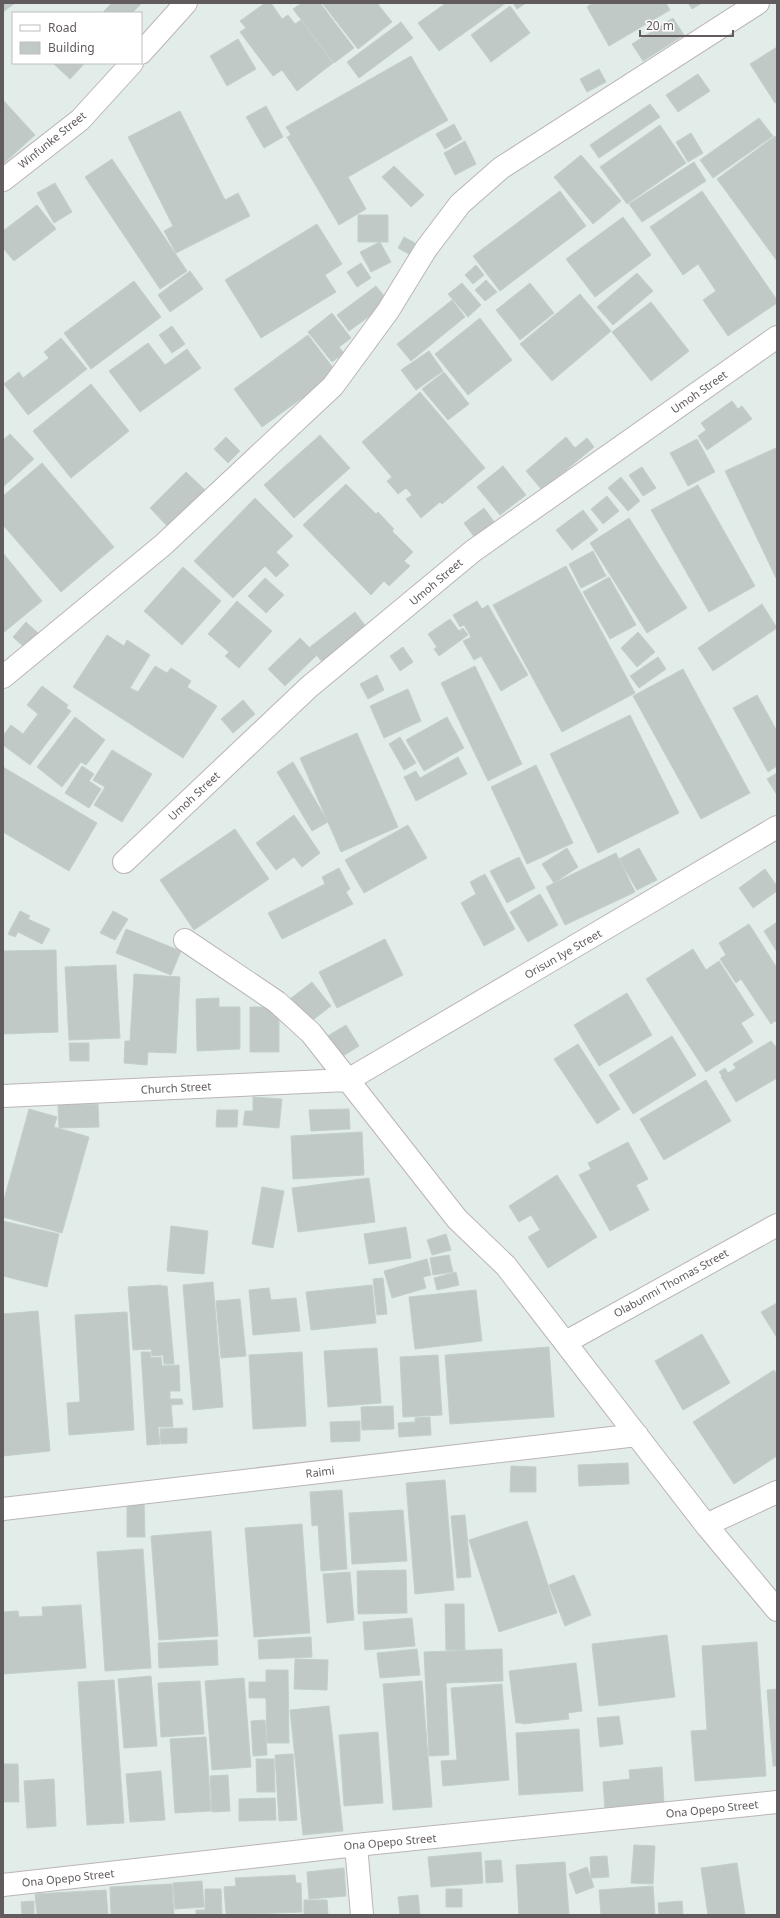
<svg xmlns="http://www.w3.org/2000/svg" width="780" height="1918" font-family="'Noto Sans',sans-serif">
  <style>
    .building { fill: #c1c9c6; stroke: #c1d0ca }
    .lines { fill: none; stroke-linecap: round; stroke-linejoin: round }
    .street-casing { stroke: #bbb4b8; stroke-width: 24 }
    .street { stroke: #fff; stroke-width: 22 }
    .labels { text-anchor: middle; stroke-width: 4; stroke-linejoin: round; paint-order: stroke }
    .street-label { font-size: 11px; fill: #615a5e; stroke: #fff }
  </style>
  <rect width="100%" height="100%" fill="#e2ece9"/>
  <path class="building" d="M3,3H15L3,12Z
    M112,3H142L132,13H102Z
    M265,3H271L282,19L288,15L295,24L301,20L333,63L297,91L282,70L273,76L240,32L246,28L240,21Z
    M302,3H320L354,48L334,63L293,9Z
    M322,3H377L392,22L358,49Z
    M446,3H506L439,51L418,23Z
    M513,3H526L517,9Z
    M593,3H666L670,10L609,46L587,7Z
    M688,3H702L692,9Z
    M510,6L530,33L491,62L471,35Z
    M673,18L684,35L643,61L632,44Z
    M401,22L413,38L359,78L347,62Z
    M238,39L256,69L227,86L210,56Z
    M777,47V102L775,103L750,64Z
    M411,56L448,120L348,177L366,209L339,225L287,137L291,135L286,127Z
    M55,63H85L70,79L54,64Z
    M599,69L606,82L587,92L580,79Z
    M698,74L710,91L678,112L666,95Z
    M3,100L35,135L3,164Z
    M650,104L660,117L599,158L590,145Z
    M266,106L283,137L264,148L246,117Z
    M180,111L225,200L238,193L250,216L176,253L164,231L173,226L128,137Z
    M759,118L773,136L713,178L700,160Z
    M454,124L462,139L445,149L436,134Z
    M660,125L686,163L627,204L600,167Z
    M691,133L703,153L688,162L676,142Z
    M775,136L777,139V261L717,179Z
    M465,141L476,164L455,175L444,153Z
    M581,155L621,201L593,224L554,177Z
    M112,159L187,271L160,289L85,177Z
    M694,162L706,181L642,222L629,204Z
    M394,166L424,195L411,207L382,177Z
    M55,183L72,212L54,223L37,193Z
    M560,191L586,226L500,291L473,256Z
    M702,191L777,300V303L728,336L703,300L716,291L698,264L683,275L650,227Z
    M37,205L56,229L14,261L3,248V231Z
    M358,215H388V242H358Z
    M623,217L651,255L595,297L566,259Z
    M317,224L342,264L325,275L336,292L261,338L225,280Z
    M404,237L415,243L409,254L398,248Z
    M380,242L391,262L371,272L360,252Z
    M361,263L371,278L357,287L347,272Z
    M476,265L484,275L473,284L465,275Z
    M190,271L203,289L170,312L158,295Z
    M637,273L653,291L613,325L597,307Z
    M486,280L497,292L485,301L475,290Z
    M134,281L161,317L91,369L64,333Z
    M462,283L481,305L468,317L448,294Z
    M530,283L554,313L520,340L496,310Z
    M376,286L389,302L349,331L337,315Z
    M580,294L611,331L552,381L520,344Z
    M452,300L465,317L411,361L397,344Z
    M651,302L689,351L651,381L612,332Z
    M332,313L351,338L339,347L344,353L332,362L308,332Z
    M480,318L512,360L468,395L435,354Z
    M172,326L185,344L172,353L159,335Z
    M308,335L337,373L262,427L234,389Z
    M61,338L87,369L28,415L4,384L19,372L23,378L49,358L44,352Z
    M148,343L165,365L187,349L201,368L140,412L109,371Z
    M429,351L443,371L416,390L401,370Z
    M444,372L469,404L448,420L422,389Z
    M91,384L129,431L71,478L33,431Z
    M420,392L485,468L442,504L440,502L421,518L406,499L412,495L406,488L398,494L387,481L392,477L362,442Z
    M732,401L738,409L742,406L752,419L707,450L698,436L706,430L701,423Z
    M10,434L34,459L3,487V440Z
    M320,435L350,468L294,518L264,485Z
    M226,437L240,451L228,463L214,449Z
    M566,437L575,448L587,438L594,447L542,490L526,471Z
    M697,439L715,472L688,486L670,453Z
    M776,448L777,450L776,578L725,471Z
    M42,463L114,547L61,592L3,525V496Z
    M503,466L526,495L500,515L477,487Z
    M642,467L656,488L643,496L629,475Z
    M186,472L206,491L169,528L150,508Z
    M621,477L640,501L628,511L608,488Z
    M346,484L376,514L378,512L394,529L392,531L413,552L404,561L410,566L389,586L384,581L371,595L303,525Z
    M698,485L755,586L709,612L651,510Z
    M607,496L619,511L603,524L591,509Z
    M255,498L293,536L276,552L289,565L276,577L265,566L233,598L194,561Z
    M484,508L495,523L475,538L464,523Z
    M583,510L598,530L572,550L556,530Z
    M629,518L687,608L647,633L590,543Z
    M593,551L606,576L581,588L569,564Z
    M3,553L42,601L3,633Z
    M566,566L635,693L562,732L493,605Z
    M183,567L221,601L182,645L144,611Z
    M609,577L636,625L610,639L583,592Z
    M265,578L284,595L266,613L248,596Z
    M237,601L272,631L239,668L225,656L229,652L208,634Z
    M477,601L482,609L488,605L528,675L501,691L481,656L474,660L463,641L471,637L464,625L460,627L453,615Z
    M762,604L777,628L713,671L698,648Z
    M355,612L367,628L323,663L310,647Z
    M450,619L459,631L463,628L468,635L439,656L434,649L437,647L428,634Z
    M26,622L38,633L25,648L13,637Z
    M638,632L655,652L637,667L621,648Z
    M107,635L124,646L127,640L150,655L130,688L138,692L155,666L167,673L171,668L191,681L187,687L217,706L183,758L73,687Z
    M300,638L317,655L285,686L268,669Z
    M403,647L413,662L400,671L390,656Z
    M658,657L666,669L639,688L630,676Z
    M475,666L522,764L488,781L441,683Z
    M683,669L750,793L701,819L633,696Z
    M377,675L384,690L368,699L360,684Z
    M42,686L68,705L66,708L71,711L30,765L3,745V736L11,725L23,734L38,714L27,705Z
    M408,689L421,721L384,738L370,706Z
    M757,695L777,731V766L768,772L733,708Z
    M243,700L255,714L233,733L221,719Z
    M630,715L679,813L598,853L550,754Z
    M75,717L105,740L86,765L81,762L62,787L37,767Z
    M447,717L464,748L424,771L406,740Z
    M357,733L398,827L341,852L300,758Z
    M400,737L416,763L404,770L389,744Z
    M112,750L152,774L122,822L94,805L105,787L93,780Z
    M458,757L467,774L416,801L404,777L416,771L420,778Z
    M293,762L328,822L312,831L277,772Z
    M536,765L573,843L527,864L491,787Z
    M82,766L94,774L89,781L101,789L89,808L65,793Z
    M3,767L97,823L69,871L3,832Z
    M777,773V795L767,779Z
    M294,815L320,853L302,867L294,857L276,870L256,843Z
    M408,825L427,858L364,893L345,860Z
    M235,829L269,879L194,930L160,880Z
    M567,848L578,867L554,883L542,864Z
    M639,848L657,880L637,890L619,859Z
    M616,853L635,892L565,925L546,887Z
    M519,857L535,888L507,903L490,871Z
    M339,868L350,889L346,892L353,904L282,939L268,913L325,884L322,877Z
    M765,869L777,886V891L753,908L739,888Z
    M485,874L515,929L484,946L461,903L476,894L470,882Z
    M540,894L558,925L528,942L510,912Z
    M20,911L30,916L28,919L50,929L42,944L18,932L15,937L8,934Z
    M113,911L128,919L115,940L100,933Z
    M777,922V952L764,931Z
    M749,924L777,968V1023L775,1021L771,1024L741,979L736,983L720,959L726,955L719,943Z
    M126,929L181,951L171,975L116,953Z
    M385,939L403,975L337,1008L319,972Z
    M693,949L706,970L719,961L754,1015L741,1023L753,1042L706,1072L646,979Z
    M56,950L58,1032L3,1034V951Z
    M116,965L120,1038L69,1040L65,967Z
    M134,974L180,977L176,1053L148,1052L147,1065L124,1063L125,1041H130Z
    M312,982L331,1006L309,1023L290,999Z
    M627,993L652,1035L599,1066L574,1025Z
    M219,998V1007H240V1049L197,1051L196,999Z
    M250,1007H279V1052H250Z
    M346,1025L359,1046L340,1058L326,1037Z
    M672,1036L696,1075L633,1114L609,1075Z
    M771,1041L777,1048V1078L736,1102L721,1077L722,1076L719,1072L725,1068L728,1073L736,1068L733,1064Z
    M69,1043H89V1061H70Z
    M578,1044L620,1109L597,1124L554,1059Z
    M706,1080L731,1121L664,1160L640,1119Z
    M253,1097L282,1099L279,1128L243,1125L245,1111H253Z
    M98,1104L99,1127L59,1128L58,1105Z
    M29,1109L57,1117L54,1127L89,1137L62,1233L3,1217V1203Z
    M349,1109L350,1129L311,1131L309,1110Z
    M217,1110H238L237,1127H216Z
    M362,1132L364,1175L293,1179L291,1136Z
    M628,1142L648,1179L636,1185L649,1210L610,1231L579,1175L591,1169L588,1163Z
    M557,1175L597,1237L548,1268L528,1237L540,1230L531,1215L519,1222L509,1206Z
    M369,1178L375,1222L298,1232L292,1188Z
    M262,1187L284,1191L273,1248L252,1244Z
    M3,1221L59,1234L47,1287L3,1276Z
    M171,1226L208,1231L204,1274L167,1271Z
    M406,1227L411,1258L369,1264L364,1234Z
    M446,1234L451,1250L432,1255L427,1240Z
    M449,1255L453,1272L433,1275L430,1258Z
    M427,1259L431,1275L423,1277L426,1288L392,1298L384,1271Z
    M456,1272L459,1285L437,1290L434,1278Z
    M383,1278L387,1314L377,1315L373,1279Z
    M213,1282L223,1407L193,1410L183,1285Z
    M161,1285V1286H167L174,1364H164L163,1355L152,1356L151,1349L133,1350L128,1287Z
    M372,1285L376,1323L311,1330L306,1292Z
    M269,1288L271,1300L296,1298L300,1331L253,1335L249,1290Z
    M476,1290L482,1341L415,1349L409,1297Z
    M240,1299L246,1356L221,1358L216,1301Z
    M777,1303V1338L761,1312Z
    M38,1311L50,1451L3,1456V1314Z
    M127,1312L134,1430L69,1435L67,1403L80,1402L75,1315Z
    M702,1334L730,1383L683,1410L655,1361Z
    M549,1347L554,1417L450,1424L445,1355Z
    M377,1348L381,1403L328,1407L324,1351Z
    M141,1352H150L151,1358L161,1357L162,1366L179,1365L180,1391H170V1399H182L183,1404L171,1405L173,1427H158L160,1444L147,1445Z
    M302,1352L306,1426L253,1429L249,1355Z
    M438,1355L442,1415L403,1417L400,1357Z
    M774,1370L777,1375V1456L734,1484L693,1422Z
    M393,1406L394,1429L362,1430L361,1407Z
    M430,1417L431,1435L399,1437L398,1423L415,1422V1418Z
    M360,1421V1441L331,1442L330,1422Z
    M187,1428V1443L161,1444L160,1429Z
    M628,1463L629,1484L579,1486L578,1465Z
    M511,1466L536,1467V1492H510Z
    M445,1480L454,1590L415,1594L406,1483Z
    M342,1490L347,1569L321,1571L318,1525L312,1526L310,1492Z
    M127,1499H144L145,1537H127Z
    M403,1510L407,1561L352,1564L349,1513Z
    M465,1515L471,1577L457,1578L451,1516Z
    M527,1521L557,1613L499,1632L469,1540Z
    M302,1524L310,1633L254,1637L245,1528Z
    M211,1531L218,1636L159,1640L151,1536Z
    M143,1549L151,1668L105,1671L97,1552Z
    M406,1570L407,1613L358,1614L357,1571Z
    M350,1572L354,1620L327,1623L323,1574Z
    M574,1575L591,1615L565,1626L549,1585Z
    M445,1604H464L465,1650H446Z
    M81,1605L86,1668L3,1674V1612L18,1611L19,1617L43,1616L42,1607Z
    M412,1618L415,1646L365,1650L363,1622Z
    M667,1635L675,1697L599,1706L592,1644Z
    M311,1637L312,1657L259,1659L258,1640Z
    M217,1640L218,1665L159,1668L158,1643Z
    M757,1642L766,1776L695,1781L691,1731L707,1730L702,1646Z
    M417,1649L420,1675L380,1678L377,1653Z
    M502,1649L503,1681L446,1683L449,1755L429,1756L424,1652Z
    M295,1659L328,1660L327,1690L294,1689Z
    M576,1663L582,1711L568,1713L569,1719L523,1724L522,1723H516L509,1671Z
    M266,1670H288L289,1743H267L266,1698H249V1682H266Z
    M151,1676L157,1746L124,1748L118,1679Z
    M244,1678L251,1767L212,1770L205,1681Z
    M114,1680L124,1823L87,1825L78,1682Z
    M200,1681L204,1734L161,1737L158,1683Z
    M422,1681L432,1807L393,1810L383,1684Z
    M502,1684L509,1780L443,1786L441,1761L457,1760L451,1688Z
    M777,1689V1766H773L767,1690Z
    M329,1706L343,1831L303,1835L290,1710Z
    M619,1716L623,1744L600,1747L597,1718Z
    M265,1720L267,1755L253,1756L251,1721Z
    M579,1729L583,1791L519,1795L516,1733Z
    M378,1732L383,1803L344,1806L339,1735Z
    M206,1737L211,1811L175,1813L170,1739Z
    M293,1754L297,1820L279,1821L275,1755Z
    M256,1759H274L275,1792H257Z
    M3,1764H18L19,1802H3Z
    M662,1767L664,1804L605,1810L603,1782L630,1779L629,1770Z
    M161,1771L165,1820L130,1822L126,1774Z
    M228,1775L230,1811L212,1812L210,1776Z
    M54,1779L56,1826L27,1828L24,1781Z
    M275,1798L276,1820L239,1821V1799Z
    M634,1845L655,1846L653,1884L631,1883Z
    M481,1852L483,1883L431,1887L428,1857Z
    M607,1856L609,1877L591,1878L590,1857Z
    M501,1860L503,1882L486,1883L485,1861Z
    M565,1862L569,1915H519L516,1865Z
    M737,1863L745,1915H708L701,1868Z
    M587,1867L594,1887L576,1894L569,1874Z
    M344,1868L346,1896L309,1899L307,1872Z
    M295,1875L296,1883H301L302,1912L226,1915L224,1887L236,1886L235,1878Z
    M202,1881L204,1907L175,1909L173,1883Z
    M172,1884L174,1915H111L110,1887Z
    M653,1886L655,1915H601L599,1890Z
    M205,1889H221L222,1914L196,1915V1910H205Z
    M446,1889H462V1907H446Z
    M106,1890L108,1915H37L35,1894Z
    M418,1895L420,1915H400L398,1897Z
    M304,1900H327L328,1915H304Z
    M34,1901V1915H22L21,1902Z
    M682,1901L683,1915H659L658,1903Z"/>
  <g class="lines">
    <g class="street-casing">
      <path id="street" d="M141,53L186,3
        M3,180L80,120L132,63
        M3,677L163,545L333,386L388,311L426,249L460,204L501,168L758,3
        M124,862L309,687L473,551L777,337
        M185,940L277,1002L311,1033L457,1219L506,1266L706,1525L777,1610
        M3,1096L348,1080L777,827
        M566,1342L777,1225
        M3,1509L637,1435
        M706,1525L777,1492
        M356,1845L362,1915
        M3,1885L356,1845L777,1802"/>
    </g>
    <use href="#street" class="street"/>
  </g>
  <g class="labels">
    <g class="street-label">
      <text transform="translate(52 140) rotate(-39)" y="4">Winfunke Street</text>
      <text transform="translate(699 392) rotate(-35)" y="4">Umoh Street</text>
      <text transform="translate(436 582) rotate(-40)" y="4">Umoh Street</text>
      <text transform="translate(194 796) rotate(-43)" y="4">Umoh Street</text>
      <text transform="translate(563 954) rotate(-30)" y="4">Orisun Iye Street</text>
      <text transform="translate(176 1088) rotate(-3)" y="4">Church Street</text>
      <text transform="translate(671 1283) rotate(-29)" y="4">Olabunmi Thomas Street</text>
      <text transform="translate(320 1472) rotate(-7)" y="4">Raimi</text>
      <text transform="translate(712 1809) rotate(-6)" y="4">Ona Opepo Street</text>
      <text transform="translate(390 1842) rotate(-5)" y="4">Ona Opepo Street</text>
      <text transform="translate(68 1878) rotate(-6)" y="4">Ona Opepo Street</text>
    </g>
  </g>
  <rect width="780" height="1918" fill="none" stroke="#615a5e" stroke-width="8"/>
  <rect x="12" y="12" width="130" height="52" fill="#ffffff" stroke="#c0bdbf"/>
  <rect x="20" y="25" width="20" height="6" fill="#ffffff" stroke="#c0bdbf"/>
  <text x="48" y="32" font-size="12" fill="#615a5e">Road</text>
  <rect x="20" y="42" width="20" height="12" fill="#c1c9c6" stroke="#c0bdbf"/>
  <text x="48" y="52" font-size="12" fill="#615a5e">Building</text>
  <path d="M640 30v6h93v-6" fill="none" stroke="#615a5e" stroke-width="2"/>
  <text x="646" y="30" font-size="12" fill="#615a5e" stroke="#ffffff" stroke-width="3" paint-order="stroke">20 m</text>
</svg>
